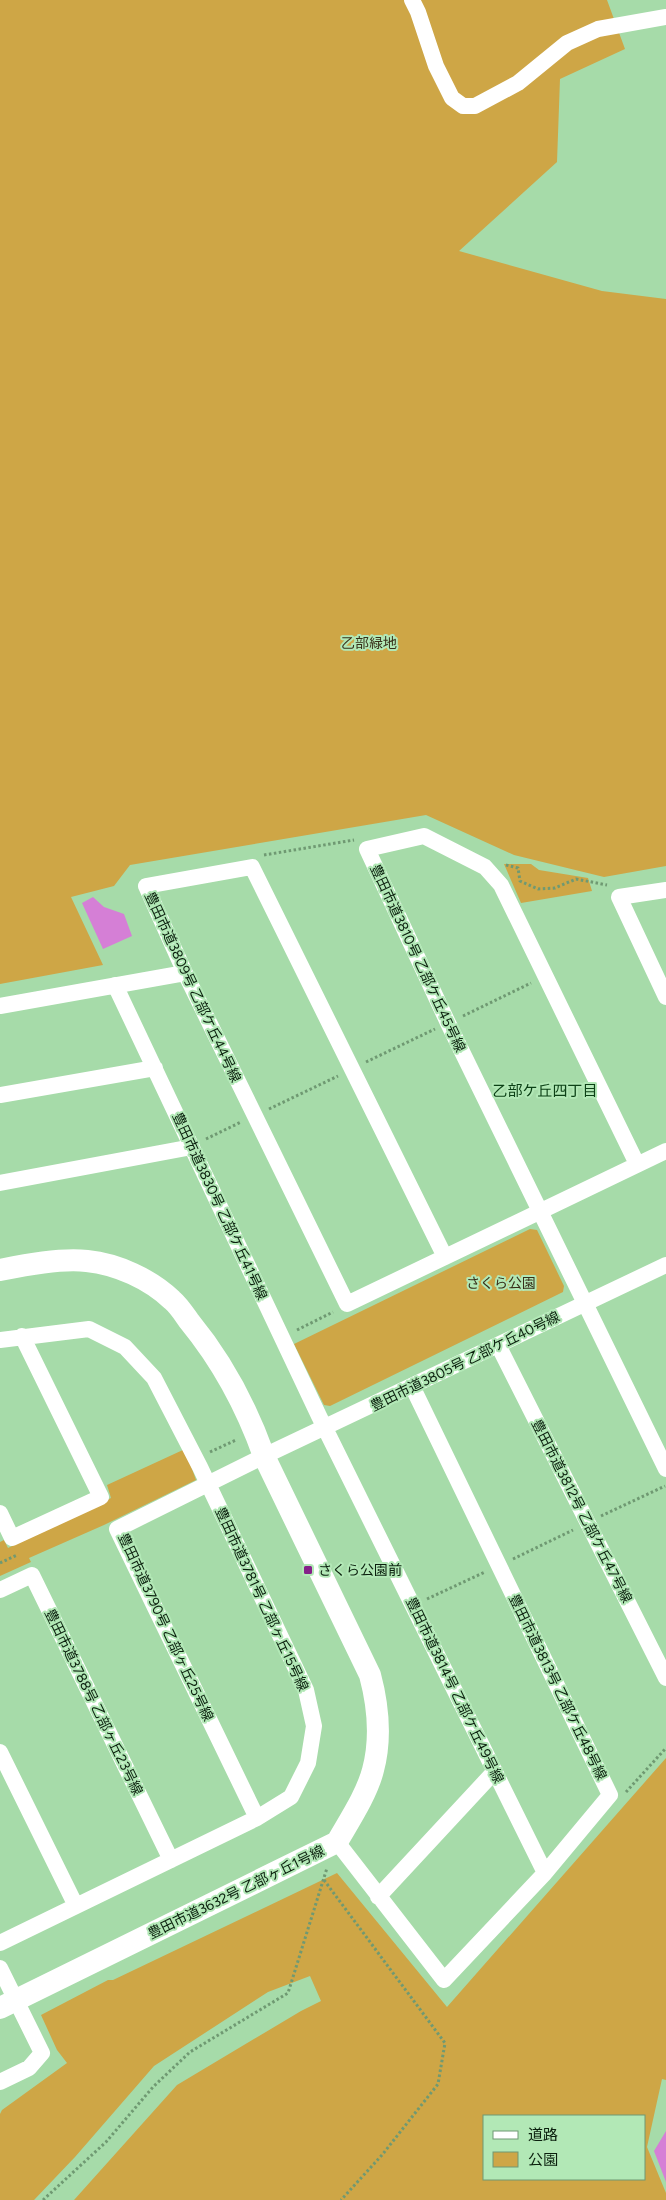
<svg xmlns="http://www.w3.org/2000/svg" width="666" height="2200" font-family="Figtree,'Noto Sans JP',sans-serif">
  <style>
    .green { fill: #cea646; fill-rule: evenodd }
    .water { fill: #d57fd6 }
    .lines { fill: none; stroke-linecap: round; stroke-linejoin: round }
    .path { stroke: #6f9972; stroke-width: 3; stroke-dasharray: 2.5 2.5; stroke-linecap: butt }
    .street { stroke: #fff; stroke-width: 16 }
    .secondary { stroke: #fff; stroke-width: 22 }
    .poi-dot { fill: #852189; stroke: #b2e8b6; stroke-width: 2 }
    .labels { text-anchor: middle; stroke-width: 4; stroke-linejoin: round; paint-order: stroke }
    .park-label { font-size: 14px; fill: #372e18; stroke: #b2e8b6 }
    .street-label { font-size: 14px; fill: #0b200e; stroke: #b2e8b6 }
    .poi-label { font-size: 14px; fill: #0b200e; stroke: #b2e8b6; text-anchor: start }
    .neighbourhood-label { font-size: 15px; fill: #0c4016; stroke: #b2e8b6 }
  </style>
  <rect width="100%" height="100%" fill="#a6dba9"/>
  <path class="green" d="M0,0H607L625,49L560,79L557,162L459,251L602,291L666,299V866L604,877L514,855L426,815L130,865L114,886L71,897L103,965L0,984Z
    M504,864H531L539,870L588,878L592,891L521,903Z
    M530,1229L537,1230L564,1286L563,1292L330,1406L324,1405L294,1344Z
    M185,1449L196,1480L104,1525L29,1558L31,1562L0,1576V1542L4,1540L8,1548L111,1498L107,1485Z
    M666,1758V2080L662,2079L647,2147L666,2193V2200H74L177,2085L301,2011L321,2001L310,1976L268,1992L154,2066L75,2157L34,2200H0V2114L2,2110L67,2063L57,2050L41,2015L108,1980H113L337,1873L447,2007ZM485,2116H645V2179H485Z"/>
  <path class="water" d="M93,897L104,907L124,914L132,936L103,949L82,903Z
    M666,2131V2182L654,2151Z"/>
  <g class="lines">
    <path class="path" d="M264,855L354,840
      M506,865L518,868L520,881L538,889L555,888L576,879L607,885
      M463,1016L531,983
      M366,1062L435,1029
      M269,1109L338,1076
      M206,1139L241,1122
      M297,1330L333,1312
      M210,1452L236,1440
      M601,1516L665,1486
      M513,1559L573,1530
      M0,1563L17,1555
      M427,1599L485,1572
      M626,1792L666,1748
      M324,1880L445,2043L438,2084L382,2155L341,2200
      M43,2200L106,2142L153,2087L190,2052L288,1993L327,1868"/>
    <path class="street" d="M412,0L418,12L436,66L452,98L463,106H475L518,83L567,43L598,29L666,17
      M666,890L619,897L666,997
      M115,985L319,1416L545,1873
      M0,1006L185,973
      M0,1095L155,1068
      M637,1164L501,885L485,867L424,836L367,849L448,1023L666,1469
      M0,1183L192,1147
      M445,1257L252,867L146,886L185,973L347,1304L666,1151
      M0,1340L89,1329L125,1347L154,1378L200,1467L306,1690L314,1726L308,1763L291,1797L257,1818L0,1943
      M498,1345L666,1678
      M0,1513L12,1538L101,1497L22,1336
      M0,1590L32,1575L171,1860
      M0,1752L76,1906
      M257,1818L117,1529L264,1456L666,1265
      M337,1842L444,1980L545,1873L610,1795L412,1386
      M378,1897L495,1771
      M0,1968L42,2053L29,2068L0,2082"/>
    <path class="secondary" d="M0,1270C25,1265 61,1258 87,1261C117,1264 150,1279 172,1300C179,1306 184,1314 189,1321C221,1360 247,1408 264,1456L370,1675C378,1705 381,1740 373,1770C367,1794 349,1821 337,1842L0,2008"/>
  </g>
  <rect class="poi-dot" x="303" y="1565" width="10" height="10" rx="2.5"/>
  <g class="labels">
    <g class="park-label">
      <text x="369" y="648">乙部緑地</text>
      <text x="501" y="1288">さくら公園</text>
    </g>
    <g class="street-label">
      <text transform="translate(418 958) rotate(65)" y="5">豊田市道3810号 乙部ケ丘45号線</text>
      <text transform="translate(193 987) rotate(65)" y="5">豊田市道3809号 乙部ケ丘44号線</text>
      <text transform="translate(220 1206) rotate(65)" y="5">豊田市道3830号 乙部ケ丘41号線</text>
      <text transform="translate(465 1361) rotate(-26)" y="5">豊田市道3805号 乙部ケ丘40号線</text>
      <text transform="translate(582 1511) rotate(63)" y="5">豊田市道3812号 乙部ケ丘47号線</text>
      <text transform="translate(262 1599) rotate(65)" y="5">豊田市道3781号 乙部ヶ丘15号線</text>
      <text transform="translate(166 1627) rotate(65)" y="5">豊田市道3790号 乙部ヶ丘25号線</text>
      <text transform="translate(558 1687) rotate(64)" y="5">豊田市道3813号 乙部ケ丘48号線</text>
      <text transform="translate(455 1690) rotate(64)" y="5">豊田市道3814号 乙部ケ丘49号線</text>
      <text transform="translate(94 1702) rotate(64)" y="5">豊田市道3788号 乙部ヶ丘23号線</text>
      <text transform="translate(236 1892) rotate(-26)" y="5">豊田市道3632号 乙部ヶ丘1号線</text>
    </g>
    <g class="poi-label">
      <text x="318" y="1575">さくら公園前</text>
    </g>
    <g class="neighbourhood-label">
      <text x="545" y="1096">乙部ケ丘四丁目</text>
    </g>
  </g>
  <rect x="483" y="2115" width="162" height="65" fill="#b2e8b6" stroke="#6f9873"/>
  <rect x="493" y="2131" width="25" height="8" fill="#ffffff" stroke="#6f9873"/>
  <text x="528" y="2140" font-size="15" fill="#0b200e">道路</text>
  <rect x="493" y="2152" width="25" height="15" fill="#cea646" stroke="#6f9873"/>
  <text x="528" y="2165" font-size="15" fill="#0b200e">公園</text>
</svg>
